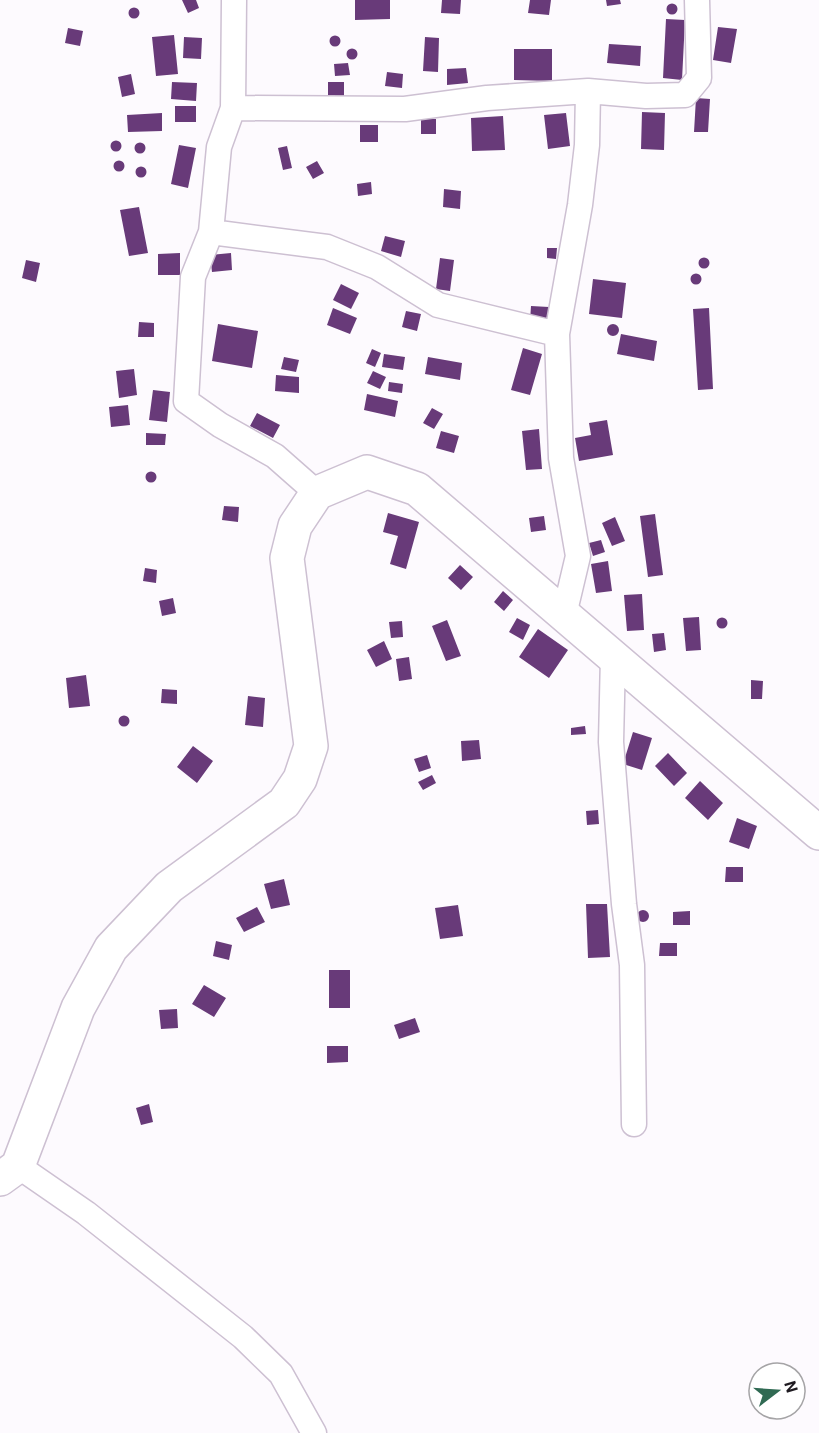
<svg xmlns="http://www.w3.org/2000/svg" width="819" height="1433" font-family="Roboto,sans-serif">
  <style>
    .building { fill: #683a79 }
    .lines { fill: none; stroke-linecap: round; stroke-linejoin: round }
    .street-casing { stroke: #cdc0d2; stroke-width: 27 }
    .secondary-casing { stroke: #cdc0d2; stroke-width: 36 }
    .street { stroke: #fff; stroke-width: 24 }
    .secondary { stroke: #fff; stroke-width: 33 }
  </style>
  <rect width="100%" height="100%" fill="#fdfafe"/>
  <path class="building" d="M182,0H196L199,8L188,13Z
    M355,0H390V19L355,20Z
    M442,0H461L460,14L441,13Z
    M530,0H551L549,15L528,13Z
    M606,0H620L621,4L607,6Z
    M666.5 9a5.5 5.5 0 1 1 11 0a5.5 5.5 0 1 1-11 0Z
    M128.5 13a5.5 5.5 0 1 1 11 0a5.5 5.5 0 1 1-11 0Z
    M666,19L685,20L682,80L663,78Z
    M718,27L737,29L731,63L713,60Z
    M68,28L83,31L80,46L65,43Z
    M174,35L178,74L156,76L152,37Z
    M329.5 41a5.5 5.5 0 1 1 11 0a5.5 5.5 0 1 1-11 0Z
    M184,37L202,38L201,59L183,58Z
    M425,37L439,38L438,72L423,71Z
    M609,44L641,46L640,66L607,63Z
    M346.5 54a5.5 5.5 0 1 1 11 0a5.5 5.5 0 1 1-11 0Z
    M514,49H552V81L514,80Z
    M348,63L350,75L335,76L334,64Z
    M466,68L468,83L447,85V69Z
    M387,72L403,74L402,88L385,86Z
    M131,74L135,94L122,97L118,77Z
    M172,82L197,83L196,101L171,99Z
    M328,82H344V97H328Z
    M696,98L710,99L708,132H694Z
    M175,106H196V122H175Z
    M642,112L665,113L664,150L641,149Z
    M162,113V131L128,132L127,115Z
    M566,113L570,146L548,149L544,115Z
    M503,116L505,150L472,151L471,118Z
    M421,119H436V134H421Z
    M360,125H378V142H360Z
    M110.5 146a5.5 5.5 0 1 1 11 0a5.5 5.5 0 1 1-11 0Z
    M134.5 148a5.5 5.5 0 1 1 11 0a5.5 5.5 0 1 1-11 0Z
    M179,145L196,148L188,188L171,184Z
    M287,146L292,168L283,170L278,148Z
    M113.5 166a5.5 5.5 0 1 1 11 0a5.5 5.5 0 1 1-11 0Z
    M317,161L324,173L313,179L306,167Z
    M135.5 172a5.5 5.5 0 1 1 11 0a5.5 5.5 0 1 1-11 0Z
    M371,182L372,194L358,196L357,184Z
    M444,189L461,191L460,209L443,207Z
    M139,207L148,253L129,256L120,210Z
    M385,236L405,241L401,257L381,251Z
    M547,248H557L556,259L547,258Z
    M180,253V275H158V254Z
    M231,253L232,270L212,272L210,255Z
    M698.5 263a5.5 5.5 0 1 1 11 0a5.5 5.5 0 1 1-11 0Z
    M440,258L454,260L450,291L436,289Z
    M26,260L40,263L36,282L22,278Z
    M690.5 279a5.5 5.5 0 1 1 11 0a5.5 5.5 0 1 1-11 0Z
    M593,279L626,283L622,318L589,314Z
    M341,284L359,293L351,309L333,300Z
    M531,306L549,307L548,322L530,321Z
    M333,308L357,318L350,334L327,325Z
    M709,308L713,389L698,390L693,309Z
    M406,311L421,314L417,331L402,327Z
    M139,322L154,323V337H138Z
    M218,324L258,331L252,368L212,361Z
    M607 330a6 6 0 1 1 12 0a6 6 0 1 1-12 0Z
    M621,334L657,341L654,361L617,354Z
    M523,348L542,354L530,395L511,390Z
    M372,349L381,353L375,367L366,363Z
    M384,354L405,357L403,370L382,367Z
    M284,357L299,360L296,372L281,369Z
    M428,357L462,363L460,380L425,374Z
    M134,369L137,395L119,398L116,371Z
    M373,371L386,377L380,389L367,383Z
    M276,375L299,377V393L275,391Z
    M389,382L403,384L402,393L388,391Z
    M153,390L170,392L167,422L149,420Z
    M367,394L398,401L395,417L364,410Z
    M128,405L130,425L111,427L109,407Z
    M432,408L443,414L434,429L423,423Z
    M257,413L280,425L273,438L250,426Z
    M607,420L613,455L579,461L575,438L591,435L589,423Z
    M539,429L542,469L526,470L522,431Z
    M441,431L459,436L454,453L436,448Z
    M146,433L166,434L165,445H146Z
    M145.5 477a5.5 5.5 0 1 1 11 0a5.5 5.5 0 1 1-11 0Z
    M224,506L239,507L238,522L222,520Z
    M388,513L419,522L406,569L390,564L398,536L383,532Z
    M655,514L663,575L648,577L640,516Z
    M544,516L546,530L531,532L529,518Z
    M615,517L625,541L612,546L602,523Z
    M601,540L605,552L593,556L589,543Z
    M608,561L612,591L596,593L591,564Z
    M460,565L473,577L461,590L448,578Z
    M145,568L157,570L156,583L143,581Z
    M503,591L513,600L504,611L494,602Z
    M642,594L644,630L627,631L624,595Z
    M173,598L176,613L162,616L159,601Z
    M699,617L701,650L686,651L683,618Z
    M716.5 623a5.5 5.5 0 1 1 11 0a5.5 5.5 0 1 1-11 0Z
    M517,618L530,625L523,640L509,632Z
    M447,620L461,656L446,661L432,626Z
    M402,621L403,637L391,638L389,622Z
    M538,629L568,650L549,678L519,657Z
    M664,633L666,650L654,652L652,634Z
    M384,641L392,659L376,667L367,650Z
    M409,657L412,679L399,681L396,659Z
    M86,675L90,706L69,708L66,678Z
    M751,680L763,681L762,699H751Z
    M162,689L177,690V704L161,703Z
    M248,696L265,698L263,727L245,725Z
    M118.5 721a5.5 5.5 0 1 1 11 0a5.5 5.5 0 1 1-11 0Z
    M585,726L586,734L571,735V728Z
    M633,732L652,738L642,770L623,764Z
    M479,740L481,759L462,761L461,741Z
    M193,746L213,761L197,783L177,767Z
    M668,753L687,773L674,786L655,766Z
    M427,755L431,768L419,772L414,759Z
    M432,775L436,783L423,790L418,782Z
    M700,781L723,803L708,820L685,798Z
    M598,810L599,824L587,825L586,811Z
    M737,818L757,826L749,849L729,842Z
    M726,867H743V882H725Z
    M284,879L290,905L271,909L264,884Z
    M586,904H607L610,957L588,958Z
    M458,905L463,936L440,939L435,908Z
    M257,907L265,922L244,932L236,918Z
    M637 916a6 6 0 1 1 12 0a6 6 0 1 1-12 0Z
    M690,911V925H673V912Z
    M216,941L232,945L229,960L213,956Z
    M660,943H677V956H659Z
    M329,970H350V1008H329Z
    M204,985L226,998L214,1017L192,1004Z
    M177,1009L178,1028L161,1029L159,1010Z
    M415,1018L420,1032L399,1039L394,1025Z
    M327,1046H348V1062L327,1063Z
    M149,1104L153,1122L141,1125L136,1108Z"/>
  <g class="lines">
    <g class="street-casing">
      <path id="street" d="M234,0L233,108L219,147L211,232L193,277L186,401L220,425L275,456L317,493
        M233,108L405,109L487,98L588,91L646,96L685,95L699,78L697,0
        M211,232L327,247L377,267L438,305L557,334
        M564,615L578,556L561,458L557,334L580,205L587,145L588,91
        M613,656L611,742L624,904L632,965L634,1124
        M18,1166L86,1213L243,1337L281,1374L314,1433"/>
    </g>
    <g class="secondary-casing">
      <path id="secondary" d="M0,1179L18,1166L78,1008L111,948L169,887L284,803L300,779L311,746L287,558L295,526L317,493L367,472L417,489L819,833"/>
    </g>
    <use href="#street" class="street"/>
    <use href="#secondary" class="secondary"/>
  </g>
  <g transform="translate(777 1391) rotate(73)"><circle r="28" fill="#ffffff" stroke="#a5a4a6" stroke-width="1.5"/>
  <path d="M0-4.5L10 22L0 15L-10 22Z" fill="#306a53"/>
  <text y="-9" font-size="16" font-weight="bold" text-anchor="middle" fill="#1f1b21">N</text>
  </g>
</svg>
